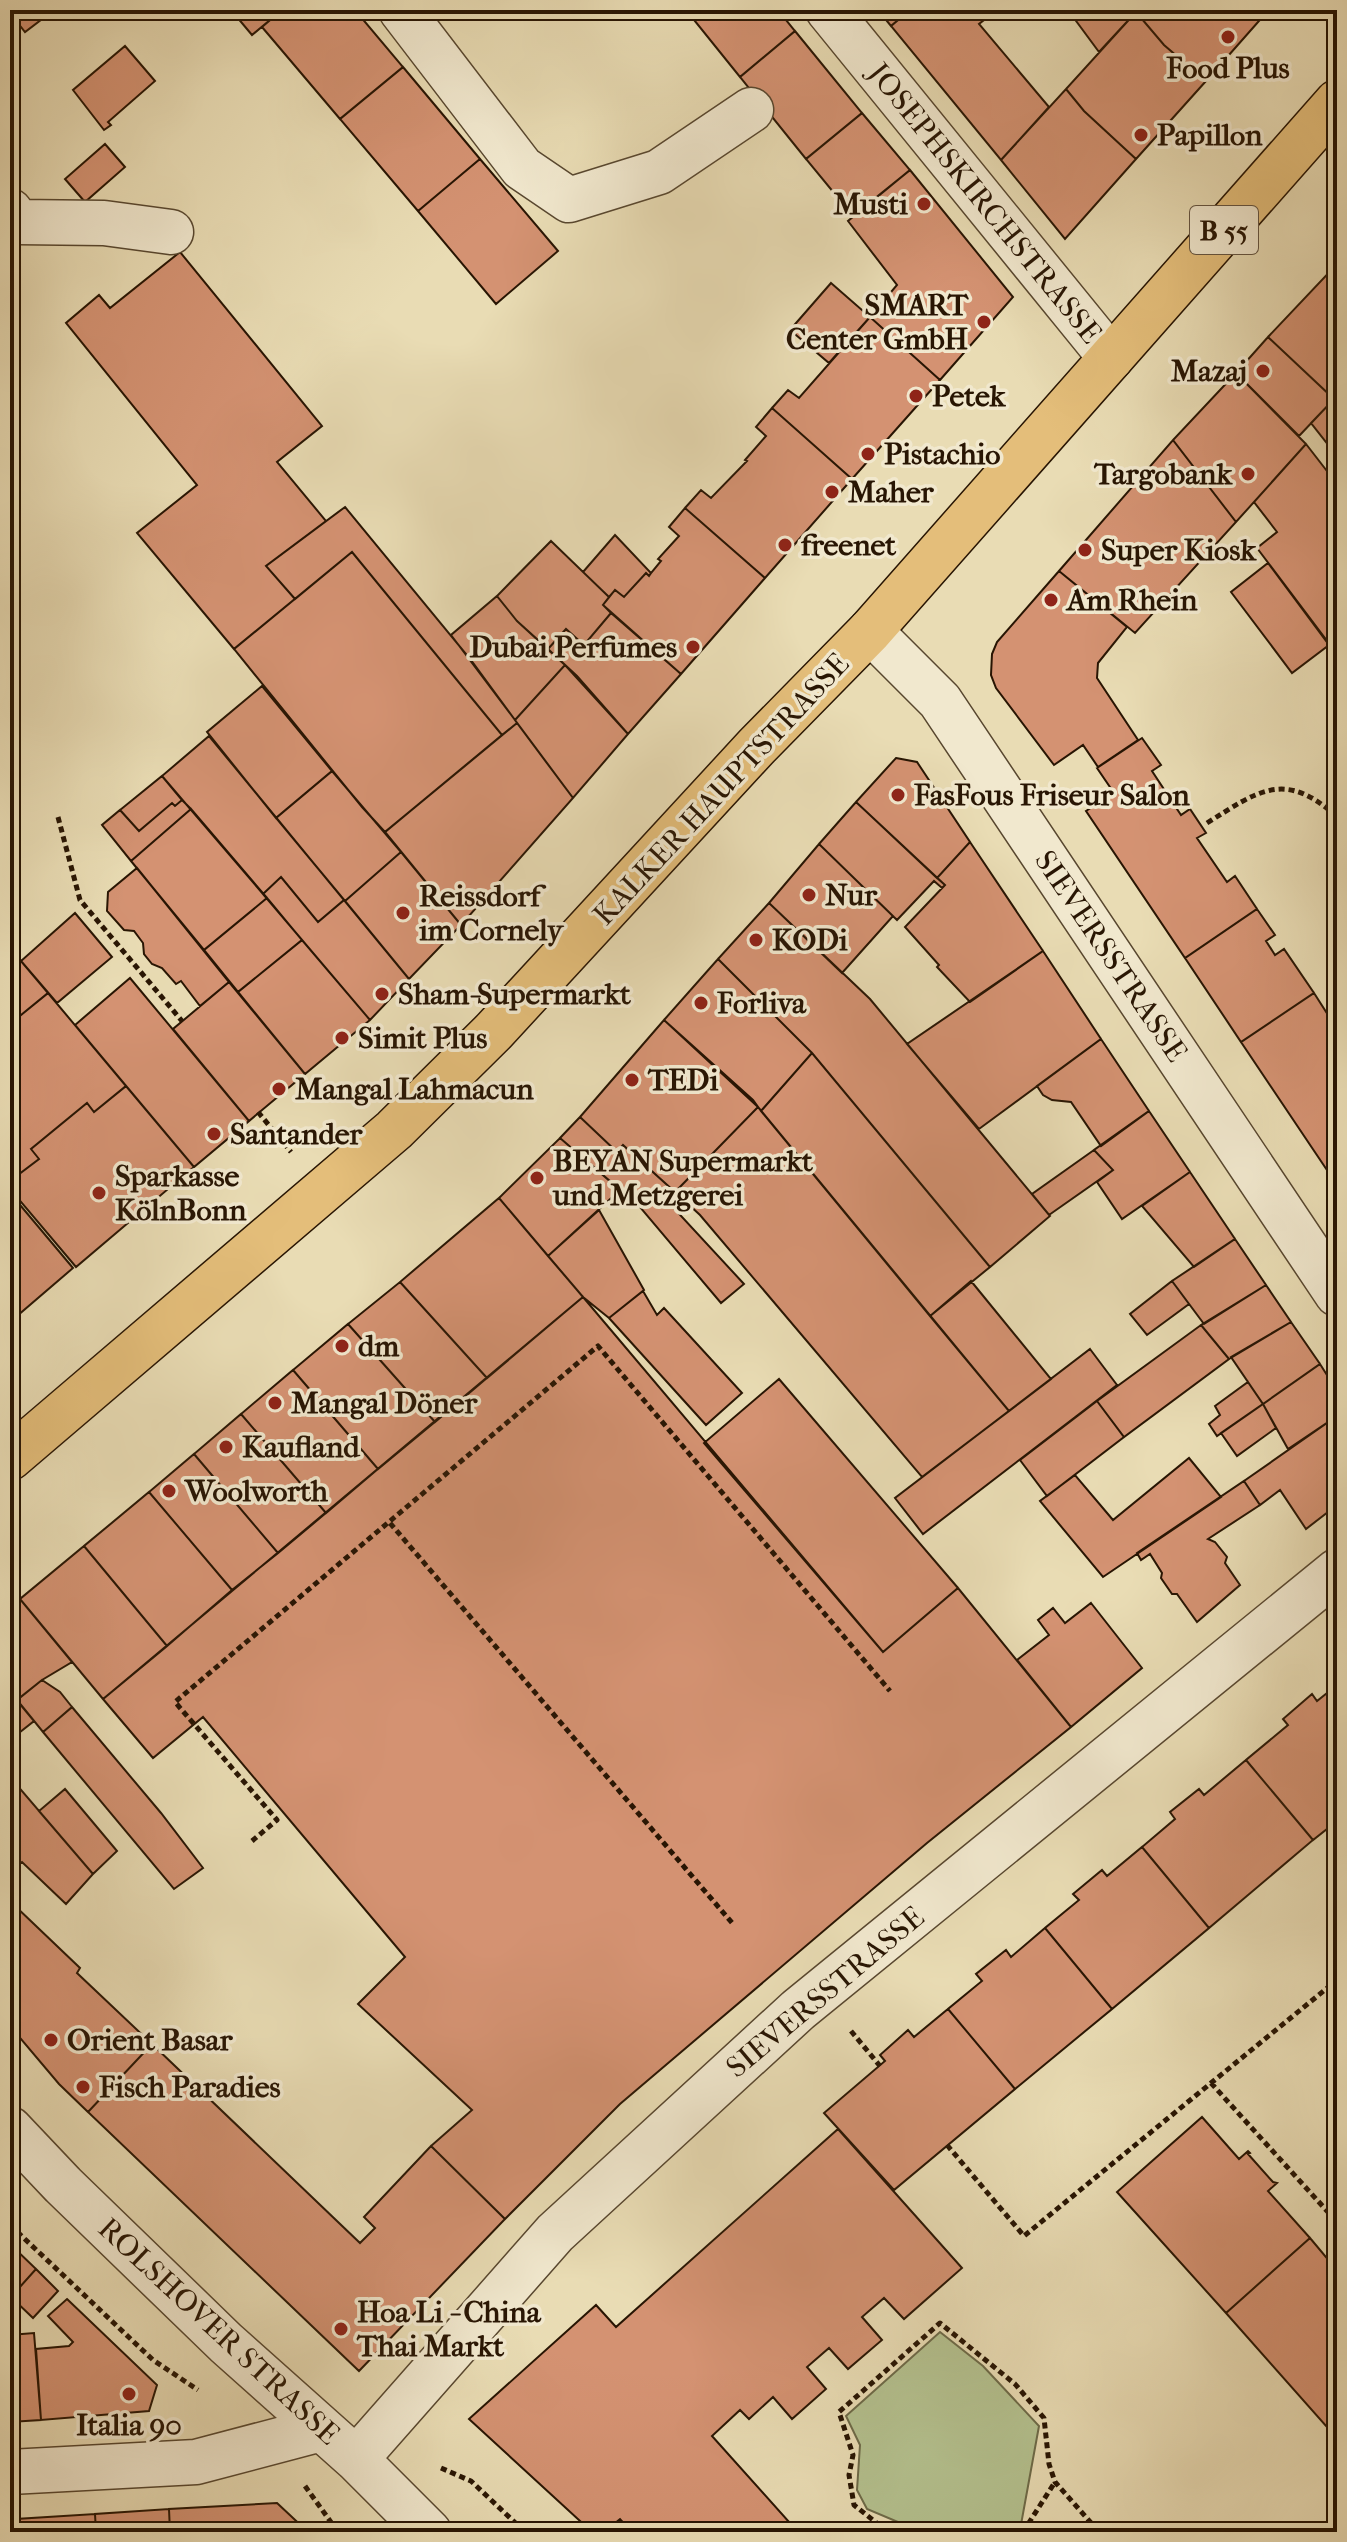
<svg xmlns="http://www.w3.org/2000/svg" width="1347" height="2542" font-family="'IM FELL French Canon',serif">
  <style>
    .green { fill: #b4c18f; stroke: #6e6b49; stroke-width: 2 }
    .building { fill: #d49272; stroke: #281503; stroke-width: 2 }
    .lines { fill: none; stroke-linecap: round; stroke-linejoin: round }
    .minor-casing { stroke: #58472f; stroke-width: 47 }
    .major-casing { stroke: #281503; stroke-width: 47 }
    .path { stroke: #281503; stroke-width: 5; stroke-dasharray: 6 4; stroke-linecap: butt }
    .minor { stroke: #f1e8ce; stroke-width: 44 }
    .major { stroke: #e4be7a; stroke-width: 44 }
    .poi-dot { fill: #8f2418; stroke: #f1e8ce; stroke-width: 3 }
    .labels { text-anchor: middle; stroke-width: 7; stroke-linejoin: round; paint-order: stroke }
    .shield { fill: #f1e8ce; stroke: #645440; stroke-width: 2 }
    .shield-label { font-size: 28px; font-weight: bold; fill: #281503 }
    .poi-label { font-size: 30px; font-weight: bold; fill: #281503; stroke: #f1e8ce; text-anchor: start }
    .street-label { font-size: 30px; fill: #281503; stroke: #f1e8ce }
  </style>
  <rect width="100%" height="100%" fill="#e9dcb4"/>
  <filter id="stains"><feTurbulence type="fractalNoise" baseFrequency=".0025" numOctaves="4"/><feColorMatrix values="0 0 0 0 .2 0 0 0 0 .09 0 0 0 0 .02 0 0 0 .5 -.17"/></filter>
  <radialGradient id="worn" r=".72"><stop offset=".6" stop-color="#630" stop-opacity="0"/><stop offset="1" stop-color="#630" stop-opacity=".3"/></radialGradient>
  <path class="green" d="M940,2332L983,2366L1039,2426L1020,2530L933,2532L905,2525L867,2509L857,2490L860,2445L846,2416Z"/>
  <path class="building" d="M10,10H54L25,32L10,13Z
    M231,10H282L252,35Z
    M282,10H355L403,67L340,119L262,27Z
    M686,10H778L795,31L740,77Z
    M878,10H910L891,26Z
    M910,10H997L979,24L1049,107L1001,160L891,26Z
    M1068,10H1135L1136,12L1099,52Z
    M1138,10H1263L1266,13L1206,81L1164,45L1136,12Z
    M1136,12L1164,45L1206,81L1136,159L1084,111L1066,89Z
    M795,31L862,113L806,159L740,77Z
    M125,46L155,81L108,122L111,125L104,130L73,90Z
    M403,67L480,159L418,211L340,119Z
    M1066,89L1084,111L1136,159L1065,239L1001,160Z
    M862,113L910,170L853,216L806,159Z
    M105,144L125,167L85,202L65,179Z
    M480,159L558,251L496,304L418,211Z
    M910,170L1013,297L940,380L870,317L897,285L848,221Z
    M180,252L322,426L277,462L326,521L266,566L295,599L234,649L137,533L197,485L66,323L99,295L110,308Z
    M1337,264V396L1334,399L1268,337Z
    M831,283L870,317L829,363L790,330Z
    M870,317L940,380L852,479L772,408L788,390L799,398Z
    M1268,337L1334,399L1299,436L1236,373Z
    M1236,373L1306,444L1236,522L1173,440Z
    M1334,399L1337,403V456L1311,423Z
    M772,408L852,479L765,578L685,508L701,490L711,498L747,461L745,460L766,436L756,427Z
    M1173,440L1236,522L1135,633L1059,571Z
    M1306,444L1337,484V654L1257,548L1277,532L1254,502Z
    M345,507L471,660L515,720L517,723L502,735L352,552L295,599L266,566Z
    M685,508L765,578L681,674L603,605L615,590L624,597L646,573L649,576L651,573L661,561L658,559L679,536L669,527Z
    M615,535L651,573L649,576L646,573L624,597L615,590L609,597L583,572Z
    M551,541L609,597L603,605L611,613L584,645L566,629L548,649L517,621L497,596Z
    M352,552L502,735L385,832L362,807L234,649Z
    M1268,563L1329,645L1292,673L1231,592Z
    M1059,571L1127,627L1098,663L1097,678L1138,740L1098,767L1083,745L1054,765L996,688L991,675L992,654L997,642Z
    M497,596L517,621L565,665L515,720L451,635Z
    M611,613L681,674L628,734L577,676L548,649L566,629L584,645Z
    M565,665L628,734L573,798L515,720Z
    M262,686L332,771L276,818L207,732Z
    M517,723L573,798L461,925L385,832Z
    M209,736L344,900L318,922L281,877L263,894L162,776Z
    M1142,738L1161,765L1152,771L1181,815L1190,809L1206,833L1197,838L1227,882L1235,876L1257,909L1185,958L1086,811L1114,793L1097,768Z
    M896,758L917,762L970,842L937,878L856,802Z
    M332,771L401,852L345,901L276,818Z
    M162,776L182,800L175,806L172,803L139,831L120,810Z
    M182,800L191,809L131,861L102,825L120,810L139,831L172,803L175,806Z
    M856,802L945,885L942,888L934,881L897,920L819,844Z
    M191,809L267,898L204,950L131,861Z
    M970,842L1043,951L970,1002L937,967L939,965L905,927L945,885L937,878Z
    M819,844L893,916L842,973L769,903Z
    M401,852L461,925L409,979L345,901Z
    M137,868L229,982L200,1006L181,981L176,984L162,968L152,964L144,954L143,943L134,931L124,930L107,911L108,892Z
    M281,877L318,922L344,900L409,979L370,1020L263,894Z
    M267,898L302,940L238,992L204,950Z
    M769,903L870,999L1050,1216L990,1267L812,1053L718,959Z
    M1257,909L1275,935L1266,941L1275,955L1284,949L1314,993L1241,1042L1185,958Z
    M75,913L112,957L57,1003L21,961Z
    M302,940L370,1020L305,1074L238,992Z
    M10,948L48,993L10,1024Z
    M1043,951L1101,1039L979,1129L907,1044Z
    M718,959L812,1053L761,1111L753,1100L664,1020Z
    M130,978L249,1121L194,1167L75,1025Z
    M229,982L305,1074L249,1121L173,1029Z
    M48,993L126,1086L94,1112L87,1103L31,1149L39,1159L10,1181V1024Z
    M1314,993L1337,1029V1185L1241,1042Z
    M664,1020L758,1107L675,1192L623,1145L617,1152L580,1117Z
    M1101,1039L1149,1111L1101,1146L1071,1102L1052,1100L1043,1095L1037,1086Z
    M812,1053L990,1267L930,1316L761,1111Z
    M126,1086L194,1167L76,1267L10,1189V1181L39,1159L31,1149L87,1103L94,1112Z
    M758,1107L1009,1411L922,1477L700,1215L675,1192Z
    M1149,1111L1190,1172L1122,1219L1097,1182L1113,1170L1094,1150Z
    M580,1117L617,1152L623,1145L675,1192H646V1203L639,1206L560,1138Z
    M560,1138L620,1190L548,1256L499,1198Z
    M1094,1150L1113,1170L1049,1215L1032,1194Z
    M1190,1172L1235,1239L1194,1267L1142,1206Z
    M646,1192L671,1205L744,1284L721,1303L639,1206L646,1203Z
    M10,1193L73,1268L10,1322Z
    M499,1198L583,1297L487,1378L400,1282Z
    M599,1210L644,1290L609,1318L583,1297L548,1256Z
    M1235,1239L1266,1285L1204,1324L1172,1281Z
    M971,1281L1051,1379L1009,1411L930,1316Z
    M1172,1281L1189,1304L1147,1335L1130,1314Z
    M400,1282L487,1378L435,1422L348,1324Z
    M1266,1285L1291,1322L1229,1359L1201,1325Z
    M643,1291L657,1315L664,1308L742,1393L706,1425L609,1318Z
    M583,1297L883,1652L958,1588L1071,1727L927,1843L620,2104L505,2219L431,2146L472,2110L358,2004L405,1957L203,1717L153,1758L103,1699Z
    M1291,1322L1320,1364L1263,1404L1231,1357Z
    M348,1324L435,1422L378,1469L293,1370Z
    M1201,1325L1229,1359L1124,1437L1097,1401Z
    M1090,1349L1117,1385L923,1534L895,1498Z
    M1320,1364L1337,1391V1416L1288,1449L1263,1404Z
    M293,1370L378,1469L326,1513L241,1414Z
    M779,1379L958,1588L883,1652L704,1443Z
    M1248,1382L1263,1404L1217,1436L1209,1424L1220,1415L1215,1406Z
    M1097,1401L1124,1437L1047,1496L1020,1460Z
    M1263,1404L1276,1428L1237,1456L1221,1433Z
    M241,1414L326,1513L278,1553L194,1454Z
    M1337,1416V1505L1306,1529L1280,1490L1260,1505L1244,1481Z
    M194,1454L278,1553L232,1590L149,1492Z
    M1189,1458L1221,1497L1103,1577L1040,1501L1075,1475L1113,1520Z
    M1244,1481L1260,1505L1208,1539L1215,1542L1227,1557L1225,1563L1240,1585L1197,1622L1177,1594H1172L1161,1578L1162,1573L1150,1554L1141,1560L1137,1553Z
    M149,1492L232,1590L167,1646L84,1546Z
    M84,1546L167,1646L103,1699L20,1599Z
    M20,1599L72,1662L42,1680L17,1700L10,1692V1607Z
    M1091,1603L1142,1668L1071,1727L1017,1660L1049,1635L1038,1620L1053,1608L1065,1623Z
    M42,1680L60,1692L72,1707L43,1732L17,1700Z
    M1337,1685V1821L1313,1840L1246,1760L1288,1725L1283,1719L1312,1694L1317,1701Z
    M10,1692L34,1721L10,1740Z
    M72,1707L161,1813L203,1868L174,1889L43,1732Z
    M1246,1760L1313,1840L1209,1928L1142,1847L1175,1819L1170,1812L1199,1789L1204,1795Z
    M10,1777L93,1874L66,1904L22,1862L16,1867L10,1860Z
    M65,1789L117,1851L93,1874L39,1811Z
    M1142,1847L1209,1928L1112,2009L1045,1928L1079,1900L1073,1894L1102,1870L1107,1876Z
    M13,1904L80,1968L77,1973L152,2044L88,2112L59,2084L10,2026V1907Z
    M1045,1928L1112,2009L1015,2089L948,2009L982,1981L976,1974L1006,1950L1011,1957Z
    M948,2009L1015,2089L894,2190L824,2113L885,2061L880,2055L908,2030L914,2037Z
    M152,2044L360,2243L375,2228L364,2217L431,2146L505,2219L359,2371L88,2112Z
    M1202,2117L1239,2159L1248,2151L1250,2153L1248,2154L1273,2182L1277,2183L1268,2191L1310,2238L1226,2313L1117,2192Z
    M838,2129L962,2268L904,2319L884,2298L862,2317L882,2340L848,2369L829,2348L807,2367L826,2389L792,2419L773,2397L749,2419L740,2410L712,2436L798,2532H632L620,2519L604,2532H592L469,2419L596,2305L616,2327Z
    M1310,2238L1330,2262L1337,2257V2433L1334,2435L1226,2313Z
    M10,2244L36,2269L10,2298Z
    M36,2269L58,2291L33,2318L11,2297Z
    M67,2299L157,2385L149,2411L41,2420L36,2349L69,2346L73,2342L48,2316Z
    M34,2333L41,2420L10,2422V2335Z
    M277,2503L308,2532H170L169,2509Z
    M169,2509L170,2532H96L95,2514Z
    M95,2514L96,2532H17L16,2519Z"/>
  <g class="lines">
    <g class="minor-casing">
      <path id="minor" d="M401,10L522,168L569,200L659,172L751,110
        M828,10L1111,358
        M10,211L18,222L104,223L171,232
        M870,631L940,701L1337,1294
        M10,2129L63,2185L226,2343L356,2459L429,2532
        M356,2459L555,2233L798,2010L1337,1571
        M10,2472L196,2462L321,2429"/>
    </g>
    <g class="major-casing">
      <path id="major" d="M10,1458L394,1130L494,1031L757,746L870,631L1337,102"/>
    </g>
    <path class="path" d="M58,817L80,900L182,1021
      M1207,823C1258,791 1285,769 1337,817
      M258,1112L291,1152
      M390,1523L733,1924
      M252,1841L277,1820L175,1702L598,1346L890,1691
      M851,2031L880,2066
      M1211,2083L1337,2222
      M947,2145L1024,2236L1337,1980
      M10,2225L153,2360L198,2390
      M441,2468L471,2481L525,2532
      M305,2486L338,2532
      M899,2532L883,2528L854,2505L849,2475L853,2455L839,2412L940,2323L1015,2384L1044,2418L1049,2464L1055,2482L1099,2532
      M1023,2532L1055,2482"/>
    <use href="#minor" class="minor"/>
    <use href="#major" class="major"/>
  </g>
  <g class="poi-dot">
    <circle cx="1228" cy="37" r="8"/>
    <circle cx="1141" cy="135" r="8"/>
    <circle cx="924" cy="204" r="8"/>
    <circle cx="984" cy="322" r="8"/>
    <circle cx="1263" cy="371" r="8"/>
    <circle cx="916" cy="396" r="8"/>
    <circle cx="868" cy="454" r="8"/>
    <circle cx="1248" cy="474" r="8"/>
    <circle cx="832" cy="492" r="8"/>
    <circle cx="785" cy="545" r="8"/>
    <circle cx="1085" cy="550" r="8"/>
    <circle cx="1051" cy="600" r="8"/>
    <circle cx="693" cy="647" r="8"/>
    <circle cx="898" cy="795" r="8"/>
    <circle cx="809" cy="895" r="8"/>
    <circle cx="403" cy="913" r="8"/>
    <circle cx="756" cy="940" r="8"/>
    <circle cx="382" cy="994" r="8"/>
    <circle cx="701" cy="1003" r="8"/>
    <circle cx="342" cy="1038" r="8"/>
    <circle cx="632" cy="1080" r="8"/>
    <circle cx="279" cy="1089" r="8"/>
    <circle cx="214" cy="1134" r="8"/>
    <circle cx="537" cy="1178" r="8"/>
    <circle cx="99" cy="1193" r="8"/>
    <circle cx="342" cy="1346" r="8"/>
    <circle cx="275" cy="1403" r="8"/>
    <circle cx="226" cy="1447" r="8"/>
    <circle cx="169" cy="1491" r="8"/>
    <circle cx="51" cy="2040" r="8"/>
    <circle cx="83" cy="2087" r="8"/>
    <circle cx="341" cy="2329" r="8"/>
    <circle cx="129" cy="2394" r="8"/>
  </g>
  <g class="labels">
    <rect class="shield" x="1190" y="206" width="68" height="48" rx="6"/>
    <g class="shield-label">
      <text x="1224" y="240">B 55</text>
    </g>
    <g class="poi-label">
      <text x="1228" y="78" text-anchor="middle">Food Plus</text>
      <text x="1157" y="145">Papillon</text>
      <text x="908" y="214" text-anchor="end">Musti</text>
      <text x="968" y="315" text-anchor="end">SMART<tspan x="968" dy="34">Center GmbH</tspan></text>
      <text x="1247" y="381" text-anchor="end">Mazaj</text>
      <text x="932" y="406">Petek</text>
      <text x="884" y="464">Pistachio</text>
      <text x="1232" y="484" text-anchor="end">Targobank</text>
      <text x="848" y="502">Maher</text>
      <text x="801" y="555">freenet</text>
      <text x="1101" y="560">Super Kiosk</text>
      <text x="1067" y="610">Am Rhein</text>
      <text x="677" y="657" text-anchor="end">Dubai Perfumes</text>
      <text x="914" y="805">FasFous Friseur Salon</text>
      <text x="825" y="905">Nur</text>
      <text x="419" y="906">Reissdorf<tspan x="419" dy="34">im Cornely</tspan></text>
      <text x="772" y="950">KODi</text>
      <text x="398" y="1004">Sham-Supermarkt</text>
      <text x="717" y="1013">Forliva</text>
      <text x="358" y="1048">Simit Plus</text>
      <text x="648" y="1090">TEDi</text>
      <text x="295" y="1099">Mangal Lahmacun</text>
      <text x="230" y="1144">Santander</text>
      <text x="553" y="1171">BEYAN Supermarkt<tspan x="553" dy="34">und Metzgerei</tspan></text>
      <text x="115" y="1186">Sparkasse<tspan x="115" dy="34">KölnBonn</tspan></text>
      <text x="358" y="1356">dm</text>
      <text x="291" y="1413">Mangal Döner</text>
      <text x="242" y="1457">Kaufland</text>
      <text x="185" y="1501">Woolworth</text>
      <text x="67" y="2050">Orient Basar</text>
      <text x="99" y="2097">Fisch Paradies</text>
      <text x="357" y="2322">Hoa Li - China<tspan x="357" dy="34">Thai Markt</tspan></text>
      <text x="129" y="2435" text-anchor="middle">Italia 90</text>
    </g>
    <g class="street-label">
      <text transform="translate(985 203) rotate(51)" y="10">JOSEPHSKIRCHSTRASSE</text>
      <text transform="translate(721 789) rotate(-47)" y="10">KALKER HAUPTSTRASSE</text>
      <text transform="translate(1111 956) rotate(56)" y="10">SIEVERSSTRASSE</text>
      <text transform="translate(825 1992) rotate(-40)" y="10">SIEVERSSTRASSE</text>
      <text transform="translate(219 2331) rotate(43)" y="10">ROLSHOVER STRASSE</text>
    </g>
  </g>
  <rect width="1347" height="2542" fill="none" stroke="#e9dcb4" stroke-width="40"/>
  <rect x="12" y="12" width="1323" height="2518" fill="none" stroke="#281503" stroke-width="4"/>
  <rect x="20" y="20" width="1307" height="2502" fill="none" stroke="#281503" stroke-width="2"/>
  <rect width="100%" height="100%" filter="url(#stains)"/>
  <rect width="100%" height="100%" fill="url(#worn)"/>
</svg>
